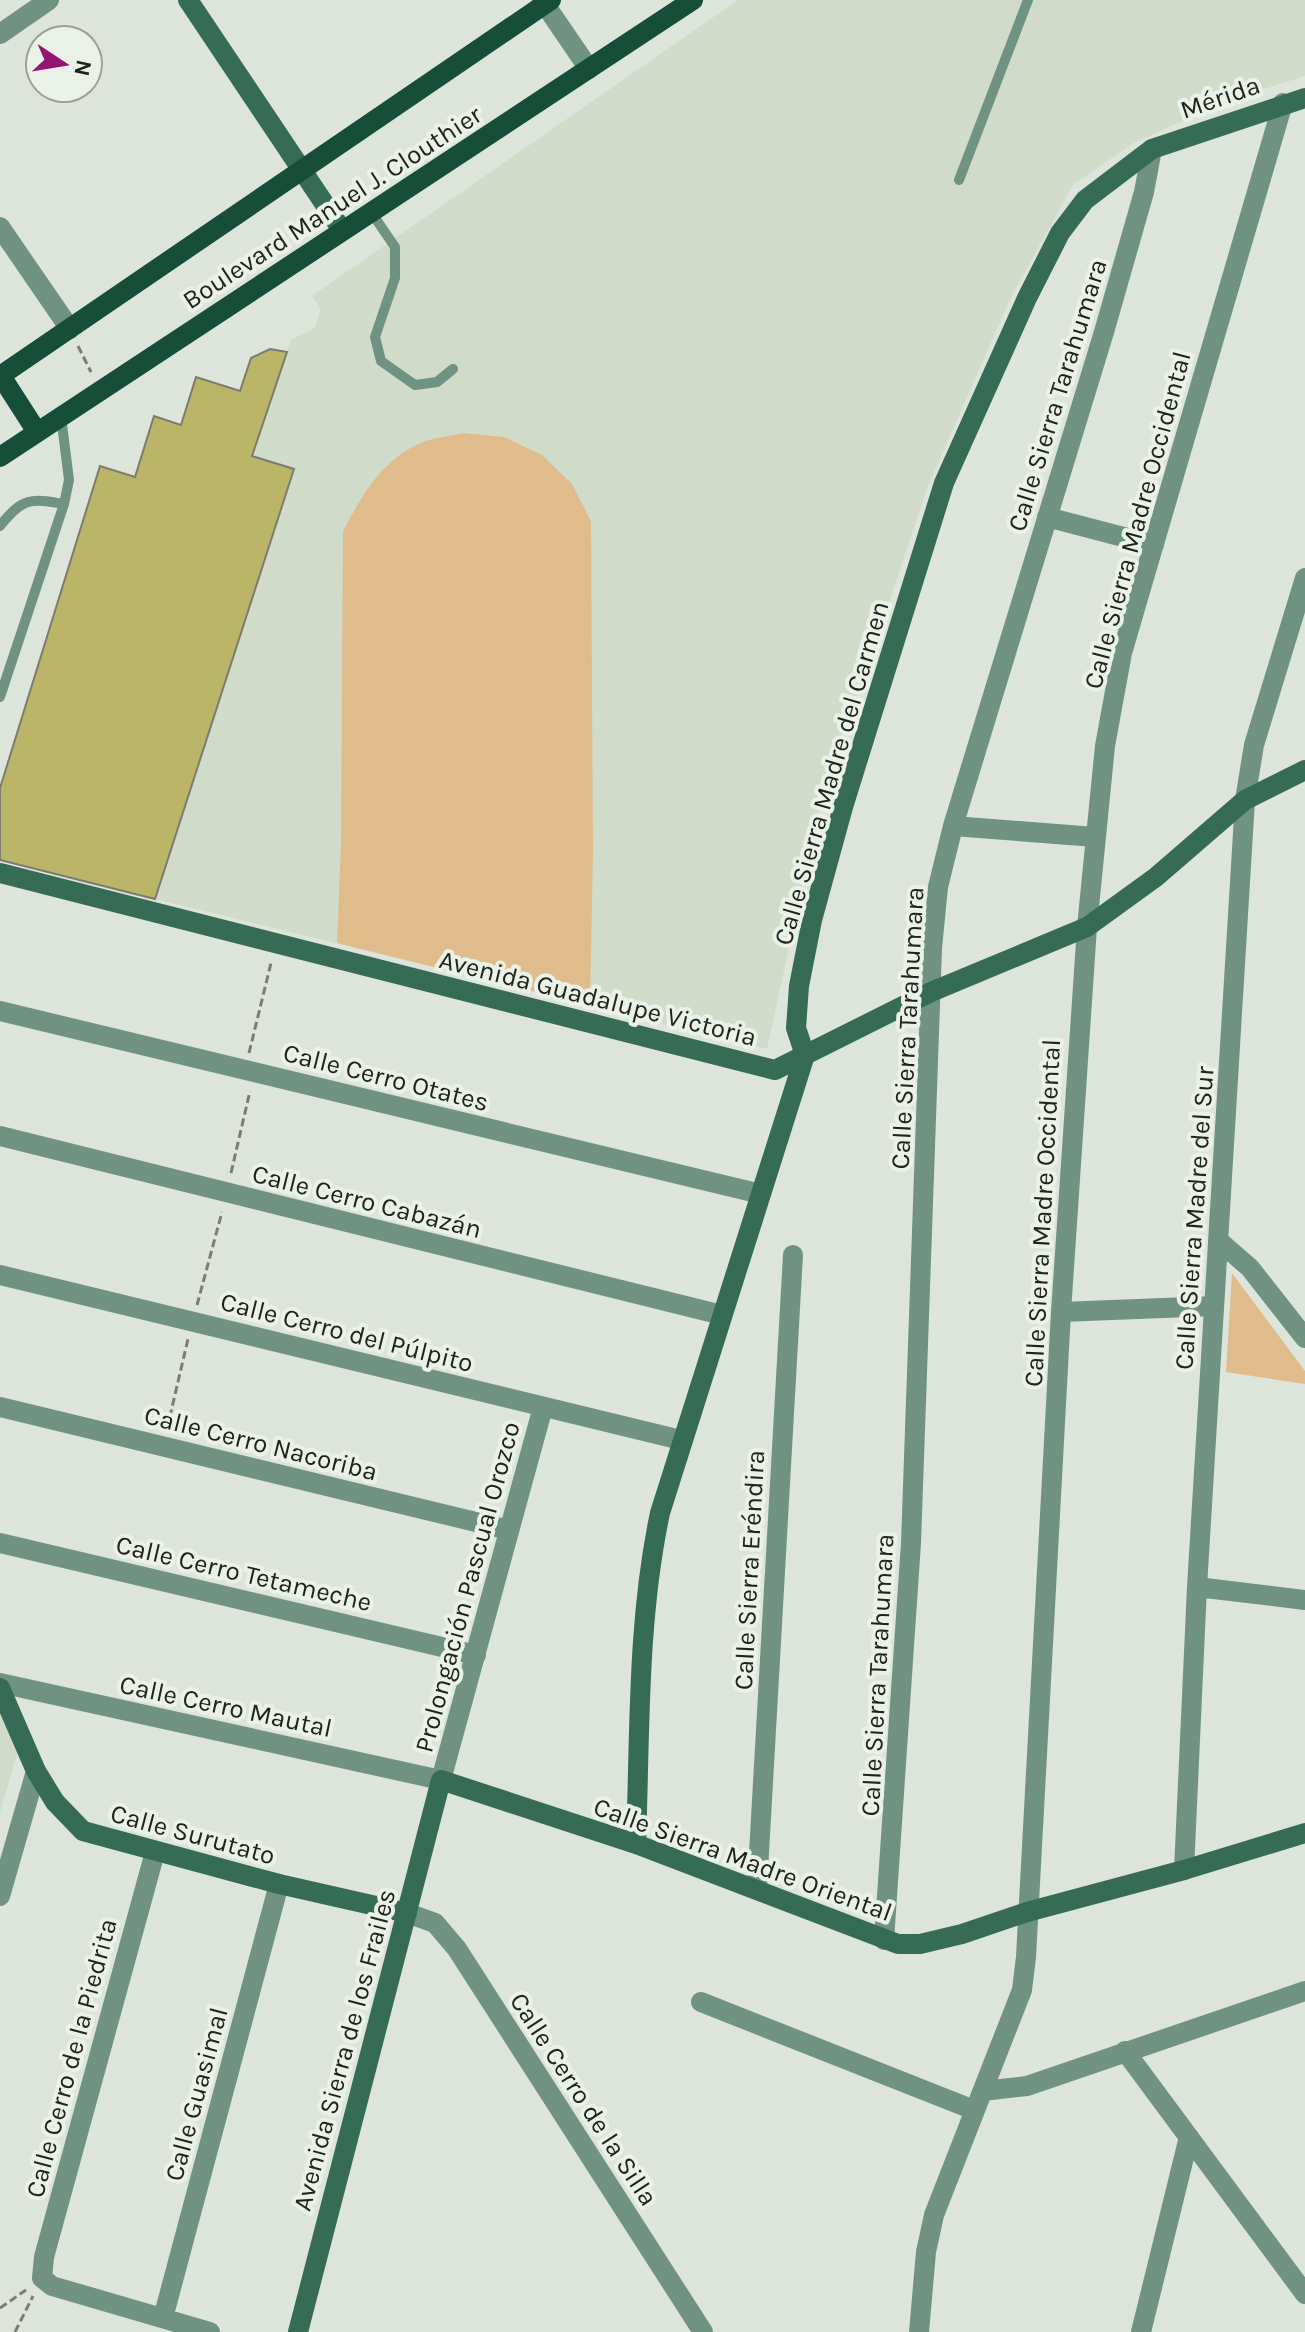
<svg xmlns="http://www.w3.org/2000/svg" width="1305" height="2332" font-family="Karla,sans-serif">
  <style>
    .built { fill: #d0dbca }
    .green { fill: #e0bc8d }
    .building { fill: #bab466; stroke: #7c7b71; stroke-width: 2 }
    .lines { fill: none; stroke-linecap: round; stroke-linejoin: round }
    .path { stroke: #797d76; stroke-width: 3; stroke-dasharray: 8 4; stroke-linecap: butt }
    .lane { stroke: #709282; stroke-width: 10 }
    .street { stroke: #709282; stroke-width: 20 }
    .secondary { stroke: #366c56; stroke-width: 20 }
    .primary { stroke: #164e39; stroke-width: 20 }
    .labels { text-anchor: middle; stroke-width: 8; stroke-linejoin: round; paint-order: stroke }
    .street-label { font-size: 26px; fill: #21231f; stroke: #eaf1e7 }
  </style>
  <rect width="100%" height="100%" fill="#dde4da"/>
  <path class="built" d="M738,0H1305V76L1226,101L1132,144L1073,185L1010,299L928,486L819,810L767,1049L155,899L293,470L252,456L291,340L315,328L321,309L312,296Z
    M0,1715L18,1750L0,1813Z"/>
  <path class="green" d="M463,433L504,437L542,455L572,484L591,521L593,852L590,1005L337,943L341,843L343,531C362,495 384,456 426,441C438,437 451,436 463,433Z
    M1232,1273L1305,1371V1384L1226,1372Z"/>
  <path class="building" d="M270,349L287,352L252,456L294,469L155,899L0,860V788L100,466L135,477L154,416L181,425L196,377L240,391L251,358Z"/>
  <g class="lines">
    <path class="path" d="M78,346L91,372
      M249,1053L271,963
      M231,1173L250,1091
      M197,1305L222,1212
      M167,1429L188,1339
      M0,2308L26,2290
      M15,2332L33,2296"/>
    <path class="lane" d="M959,180L1028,0
      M371,212L395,247V278L375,337L381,361L415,385L437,382L453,369
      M0,526C22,498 30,498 64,504
      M0,697L64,504L69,480L61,416"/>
    <path class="street" d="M542,0L589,69
      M0,34L49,0
      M0,227L70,329
      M1047,517L1154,545
      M953,826L1095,837
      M0,1011L761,1194
      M0,1136L722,1315
      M1219,1241L1250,1268L1305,1338
      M0,1275L681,1440
      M1061,1312L1214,1306
      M0,1407L509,1530
      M0,1543L476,1655
      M1197,1587L1305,1600
      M0,1683L441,1780L543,1407
      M155,1852L44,2257L42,2278L52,2286L210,2332
      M1184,1870L1197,1587L1245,800L1254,745L1305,578
      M757,1888L793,1255
      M0,1896L36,1771
      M407,1913L435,1923L457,1949L703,2332
      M884,1940L911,1543L932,948L938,887L953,826L1104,332L1144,192L1152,149
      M701,2002L974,2110
      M1125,2051L1305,2294
      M983,2091L1027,2086L1305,1991
      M163,2318L279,1884
      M919,2332L926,2252L934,2215L1022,1990L1026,1957L1061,1312L1087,927L1105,746L1122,653L1283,103
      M1141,2332L1189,2137"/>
    <path class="secondary" d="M188,0L342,230
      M0,873L775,1070L931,992L1087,927L1156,877L1245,800L1305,770
      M0,1688L36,1771L55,1802L83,1831L279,1884L407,1913
      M636,1844C640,1734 637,1621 660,1513L805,1055L796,1028L799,986L812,920L843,807L944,483L1027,298L1060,233L1085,200L1152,149L1305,98
      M298,2332L441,1780L636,1844L898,1944H920L962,1934L1027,1912L1184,1870L1305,1833"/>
    <path class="primary" d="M0,376L551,0
      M1,376L37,432
      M0,457L693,0"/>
  </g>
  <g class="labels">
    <g class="street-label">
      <text transform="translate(1220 97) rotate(-19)" y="9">Mérida</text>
      <text transform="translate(332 207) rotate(-33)" y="9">Boulevard Manuel J. Clouthier</text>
      <text transform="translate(1057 395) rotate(-73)" y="9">Calle Sierra Tarahumara</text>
      <text transform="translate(1137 520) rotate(-75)" y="9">Calle Sierra Madre Occidental</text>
      <text transform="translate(831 773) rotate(-74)" y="9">Calle Sierra Madre del Carmen</text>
      <text transform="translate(598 998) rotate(14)" y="9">Avenida Guadalupe Victoria</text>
      <text transform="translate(907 1028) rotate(-87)" y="9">Calle Sierra Tarahumara</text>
      <text transform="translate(386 1077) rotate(14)" y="9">Calle Cerro Otates</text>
      <text transform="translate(367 1201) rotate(14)" y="9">Calle Cerro Cabazán</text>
      <text transform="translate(1042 1213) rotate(-87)" y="9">Calle Sierra Madre Occidental</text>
      <text transform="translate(1194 1218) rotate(-86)" y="9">Calle Sierra Madre del Sur</text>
      <text transform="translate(347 1332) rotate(14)" y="9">Calle Cerro del Púlpito</text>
      <text transform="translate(261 1443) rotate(14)" y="9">Calle Cerro Nacoriba</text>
      <text transform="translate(749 1570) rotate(-87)" y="9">Calle Sierra Eréndira</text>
      <text transform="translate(244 1573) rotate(13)" y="9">Calle Cerro Tetameche</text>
      <text transform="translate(467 1587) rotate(-75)" y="9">Prolongación Pascual Orozco</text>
      <text transform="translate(877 1675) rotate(-87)" y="9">Calle Sierra Tarahumara</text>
      <text transform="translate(226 1706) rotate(12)" y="9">Calle Cerro Mautal</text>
      <text transform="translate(193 1834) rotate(15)" y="9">Calle Surutato</text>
      <text transform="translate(743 1859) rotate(20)" y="9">Calle Sierra Madre Oriental</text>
      <text transform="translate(344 2050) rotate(-75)" y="9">Avenida Sierra de los Frailes</text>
      <text transform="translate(71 2058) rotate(-75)" y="9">Calle Cerro de la Piedrita</text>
      <text transform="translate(196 2094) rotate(-75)" y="9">Calle Guasimal</text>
      <text transform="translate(584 2099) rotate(57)" y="9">Calle Cerro de la Silla</text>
    </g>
  </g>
  <g transform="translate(64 64) rotate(102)"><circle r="38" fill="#eaf1e7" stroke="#9a9f97" stroke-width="2"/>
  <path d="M0-6L14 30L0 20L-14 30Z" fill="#94156f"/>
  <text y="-12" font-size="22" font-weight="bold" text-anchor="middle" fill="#21231f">N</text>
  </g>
</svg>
